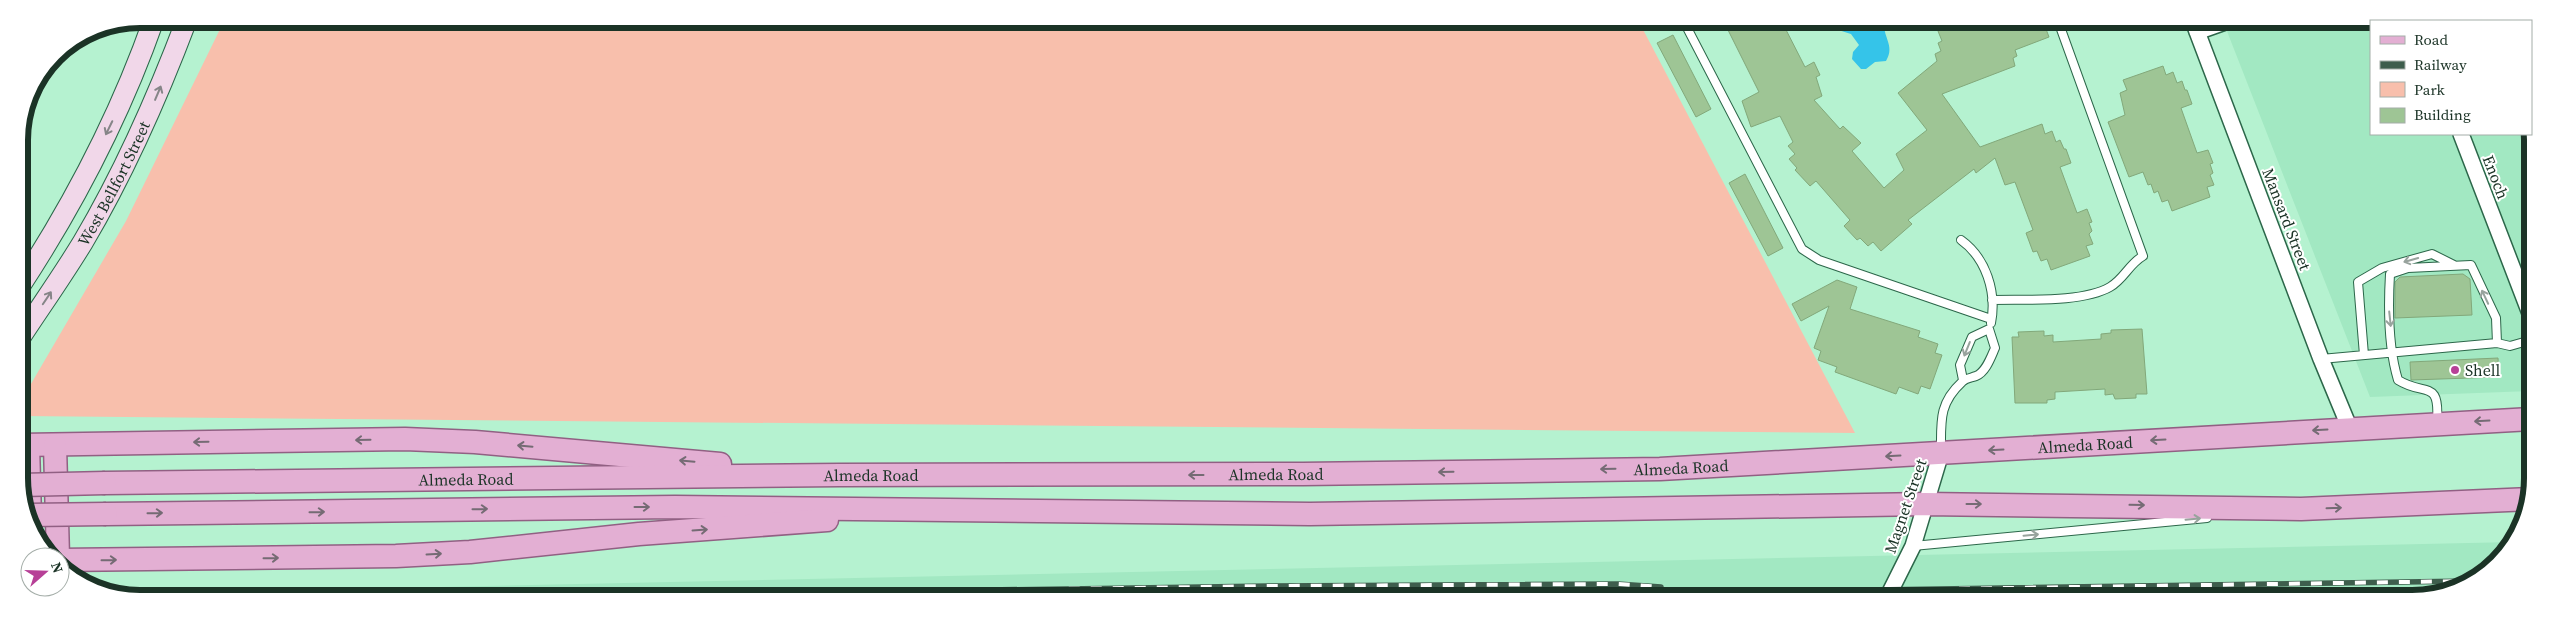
<svg xmlns="http://www.w3.org/2000/svg" width="2552" height="617" font-family="'Source Serif 4',serif">
  <style>
    .built { fill: #a2e8c2 }
    .green { fill: #f8bfac }
    .water { fill: #35c4e9 }
    .building { fill: #9ec595; stroke: #82a87a }
    .lines { fill: none; stroke-linecap: round; stroke-linejoin: round }
    .lane-casing { stroke: #2c674a; stroke-width: 10 }
    .street-casing { stroke: #2c674a; stroke-width: 18 }
    .secondary-casing { stroke: #2c674a; stroke-width: 22 }
    .primary-casing { stroke: #916083; stroke-width: 25 }
    .lane { stroke: #fff; stroke-width: 8 }
    .street { stroke: #fff; stroke-width: 15 }
    .secondary { stroke: #f1d7e9; stroke-width: 20 }
    .primary { stroke: #e3afd3; stroke-width: 22 }
    .rail-casing { stroke: #3e5e4d; stroke-width: 5.5 }
    .rail { stroke: #fff; stroke-width: 4; stroke-dasharray: 11; stroke-linecap: butt }
    .primary-bridge-casing { stroke: #916083; stroke-width: 25; stroke-linecap: butt }
    .primary-bridge { stroke: #e3afd3; stroke-width: 22 }
    .oneway { stroke: #868588 }
    .oneway2 { stroke: #98a39d }
    .oneway3 { stroke: #756b74 }
    .poi-dot { fill: #b74097; stroke: #fff; stroke-width: 2 }
    .labels { text-anchor: middle; stroke-width: 4; stroke-linejoin: round; paint-order: stroke }
    .street-label { font-size: 16px; fill: #1b3326; stroke: #fff }
    .poi-label { font-size: 16px; fill: #1b3326; stroke: #fff; text-anchor: start }
    .rim { fill: none; stroke: #1b3326; stroke-width: 6 }
  </style>
  <rect width="100%" height="100%" fill="#b5f2d0"/>
  <path class="built" d="M2223,21H2436H2371V134H2531V116V391L2370,397Z
    M2514,542L2492,568L2458,589L2420,598L113,594Z"/>
  <path class="green" d="M225,19L1638,20L1855,433L21,416V401L126,221Z"/>
  <path class="water" d="M1830,21H1885C1881,36 1896,45 1886,61L1875,62L1866,69H1861L1852,59L1853,52L1859,45L1851,34L1832,28Z"/>
  <path class="building" d="M1723,20H1781L1805,67L1814,62L1820,75L1816,77L1822,96L1814,100L1840,129L1843,126L1861,143L1852,151L1884,188L1904,170L1896,154L1927,130L1898,93L1937,61L1935,54L1941,51L1938,43L1942,41L1938,31L1943,29L1940,21H2043L2049,37L2015,50L2017,56L2013,58L2015,66L1942,94L1980,147L2042,124L2045,134L2052,131L2056,142L2060,140L2064,149H2066L2071,163L2060,167L2077,213L2087,209L2092,222L2089,223L2092,231L2089,234L2093,244L2086,246L2090,256L2051,270L2047,259L2041,261L2037,251L2033,252L2026,233L2033,230L2015,182L2005,185L1995,158L1976,173L1974,169L1908,220L1912,224L1881,251L1873,242L1868,246L1860,238L1857,240L1844,226L1850,220L1816,181L1810,186L1795,170L1797,168L1789,159L1795,154L1788,146L1793,142L1780,116L1751,127L1742,101L1759,92Z
    M1673,35L1711,109L1696,117L1657,43Z
    M2163,66L2166,75L2173,72L2177,83L2182,81L2185,90H2187L2192,104L2181,108L2197,153L2208,150L2213,163L2210,164L2213,173L2210,175L2214,185L2207,187L2210,197L2172,211L2168,200L2162,202L2158,191L2154,193L2151,184L2148,185L2143,172L2129,177L2108,122L2125,115L2120,93L2127,90L2123,80Z
    M1745,174L1783,248L1768,256L1729,183Z
    M2463,274L2470,279L2472,315L2395,318V282L2400,277Z
    M1837,280L1857,287L1850,309L1920,331L1918,337L1938,344L1935,353L1942,355L1930,389L1921,386L1918,394L1899,387L1896,394L1835,372L1837,367L1818,360L1821,351L1814,348L1829,306L1801,321L1792,304Z
    M2142,329L2147,394H2136V398L2115,399L2113,394L2105,395V389L2055,392V399L2047,400V403H2015L2012,337H2019L2018,332L2044,331V336L2053,335V342L2101,339V334L2111,333V330Z
    M2498,358L2499,377L2411,380L2410,362Z"/>
  <g class="lines">
    <g class="lane-casing">
      <path id="lane" d="M1683,20L1802,249L1819,260L1991,319
        M1961,240C1986,258 1997,292 1991,323
        M2518,282L2531,278
        M1992,300C2025,299 2082,303 2110,287C2124,279 2129,264 2143,256L2058,21
        M2364,355L2358,282L2382,268L2432,254L2454,265
        M2321,359L2497,343L2510,346L2531,340
        M2437,422C2440,378 2425,397 2398,380C2388,347 2388,308 2390,274L2408,268L2471,265L2496,318L2497,343
        M1941,450C1941,421 1939,403 1962,382C1966,378 1971,378 1976,376C1986,372 1991,357 1995,348L1989,329L1972,337L1960,365L1963,380
        M1913,546L2207,518"/>
    </g>
    <g class="street-casing">
      <path id="street" d="M2193,21L2321,359L2350,429
        M2197,32L2228,21
        M2461,134L2531,316
        M1887,598L1913,546L1941,453"/>
    </g>
    <g class="secondary-casing">
      <g id="secondary">
        <path d="M20,286C75,202 121,113 154,19"/>
        <path id="s1" d="M20,338C41,306 63,275 83,242C125,171 158,96 187,19"/>
      </g>
    </g>
    <g class="primary-casing">
      <g id="primary">
        <path d="M21,445L405,439L475,442L720,464"/>
        <path d="M28,445L30,517"/>
        <path d="M55,445L58,557"/>
        <path id="s2" d="M105,483L840,475L1303,474L1660,469L2531,419"/>
        <path d="M106,514L675,507L1310,514L1925,504L2301,509L2531,499"/>
        <path d="M60,560L396,556L470,552L639,534L827,520"/>
      </g>
    </g>
    <use href="#lane" class="lane"/>
    <use href="#street" class="street"/>
    <use href="#secondary" class="secondary"/>
    <use href="#primary" class="primary"/>
    <g class="rail-casing">
      <path id="rail" d="M761,596L782,593L1268,586L1618,584L1661,587
        M1409,597L2471,581"/>
    </g>
    <use href="#rail" class="rail"/>
    <g class="primary-bridge-casing">
      <path id="primary-bridge" d="M21,485L105,483
        M29,515L106,514"/>
    </g>
    <use href="#primary-bridge" class="primary-bridge"/>
  </g>
  <defs><path id="oneway-shaft" d="M-6 0H5M1.5-3L5.5 0L1.5 3" fill="none" stroke-width="1.6" stroke-linecap="round" stroke-linejoin="round" transform="scale(1.25)"/></defs>
  <g class="oneway">
    <use href="#oneway-shaft" transform="translate(158 93) rotate(-67)"/>
    <use href="#oneway-shaft" transform="translate(109 128) rotate(116)"/>
    <use href="#oneway-shaft" transform="translate(47 298) rotate(-56)"/>
  </g>
  <g class="oneway2">
    <use href="#oneway-shaft" transform="translate(2411 260) rotate(164)"/>
    <use href="#oneway-shaft" transform="translate(2485 297) rotate(-115)"/>
    <use href="#oneway-shaft" transform="translate(2390 319) rotate(84)"/>
    <use href="#oneway-shaft" transform="translate(1967 349) rotate(112)"/>
    <use href="#oneway-shaft" transform="translate(2193 519) rotate(-5)"/>
    <use href="#oneway-shaft" transform="translate(2031 535) rotate(-5)"/>
  </g>
  <g class="oneway3">
    <use href="#oneway-shaft" transform="translate(2482 421) rotate(177)"/>
    <use href="#oneway-shaft" transform="translate(2320 430) rotate(177)"/>
    <use href="#oneway-shaft" transform="translate(363 440) rotate(179)"/>
    <use href="#oneway-shaft" transform="translate(2158 440) rotate(177)"/>
    <use href="#oneway-shaft" transform="translate(201 442) rotate(179)"/>
    <use href="#oneway-shaft" transform="translate(525 446) rotate(-175)"/>
    <use href="#oneway-shaft" transform="translate(1996 450) rotate(177)"/>
    <use href="#oneway-shaft" transform="translate(1893 456) rotate(177)"/>
    <use href="#oneway-shaft" transform="translate(687 461) rotate(-175)"/>
    <use href="#oneway-shaft" transform="translate(1608 469) rotate(179)"/>
    <use href="#oneway-shaft" transform="translate(1446 472) rotate(179)"/>
    <use href="#oneway-shaft" transform="translate(1196 475) rotate(180)"/>
    <use href="#oneway-shaft" transform="translate(1974 504)"/>
    <use href="#oneway-shaft" transform="translate(2137 505) rotate(1)"/>
    <use href="#oneway-shaft" transform="translate(642 507)"/>
    <use href="#oneway-shaft" transform="translate(2334 508) rotate(-2)"/>
    <use href="#oneway-shaft" transform="translate(480 509) rotate(-1)"/>
    <use href="#oneway-shaft" transform="translate(317 512) rotate(-1)"/>
    <use href="#oneway-shaft" transform="translate(155 513) rotate(-1)"/>
    <use href="#oneway-shaft" transform="translate(700 530) rotate(-4)"/>
    <use href="#oneway-shaft" transform="translate(434 554) rotate(-3)"/>
    <use href="#oneway-shaft" transform="translate(271 558) rotate(-1)"/>
    <use href="#oneway-shaft" transform="translate(109 560) rotate(-1)"/>
  </g>
  <circle class="poi-dot" cx="2455" cy="370" r="5"/>
  <g class="labels">
    <g class="street-label">
      <text transform="translate(2496 177) rotate(69)" y="6">Enoch</text>
      <text dy="6" stroke="none"><textPath href="#s1" startOffset="181">West Bellfort Street</textPath></text>
      <text transform="translate(2287 219) rotate(69)" y="6">Mansard Street</text>
      <text dy="6" stroke="none"><textPath href="#s2" startOffset="1981">Almeda Road</textPath></text>
      <text dy="6" stroke="none"><textPath href="#s2" startOffset="1576">Almeda Road</textPath></text>
      <text dy="6" stroke="none"><textPath href="#s2" startOffset="1171">Almeda Road</textPath></text>
      <text dy="6" stroke="none"><textPath href="#s2" startOffset="766">Almeda Road</textPath></text>
      <text dy="6" stroke="none"><textPath href="#s2" startOffset="361">Almeda Road</textPath></text>
      <text transform="translate(1905 506) rotate(-71)" y="6">Magnet Street</text>
    </g>
    <g class="poi-label">
      <text x="2465" y="376">Shell</text>
    </g>
  </g>
  <path d="M0 0H2552V617H0ZM140 28H2412A112 112 0 0 1 2524 140V478A112 112 0 0 1 2412 590H140A112 112 0 0 1 28 478V140A112 112 0 0 1 140 28Z" fill="#fff" fill-rule="evenodd"/>
  <path class="rim" d="M140 28H2412A112 112 0 0 1 2524 140V478A112 112 0 0 1 2412 590H140A112 112 0 0 1 28 478V140A112 112 0 0 1 140 28Z"/>
  <rect x="2370" y="20" width="162" height="115" fill="#ffffff" stroke="#a4ada8"/>
  <rect x="2380" y="36" width="25" height="8" fill="#e3afd3" stroke="#a4ada8"/>
  <text x="2414" y="45" font-size="15" fill="#1b3326">Road</text>
  <rect x="2380" y="61" width="25" height="8" fill="#3e5e4d" stroke="#a4ada8"/>
  <text x="2414" y="70" font-size="15" fill="#1b3326">Railway</text>
  <rect x="2380" y="82" width="25" height="15" fill="#f8bfac" stroke="#a4ada8"/>
  <text x="2414" y="95" font-size="15" fill="#1b3326">Park</text>
  <rect x="2380" y="108" width="25" height="15" fill="#9ec595" stroke="#a4ada8"/>
  <text x="2414" y="120" font-size="15" fill="#1b3326">Building</text>
  <g transform="translate(45 572) rotate(70)"><circle r="24" fill="#ffffff" stroke="#a4ada8"/>
  <path d="M0-4L9 19L0 12L-9 19Z" fill="#b74097"/>
  <text y="-8" font-size="14" font-weight="bold" text-anchor="middle" fill="#1b3326">N</text>
  </g>
</svg>
